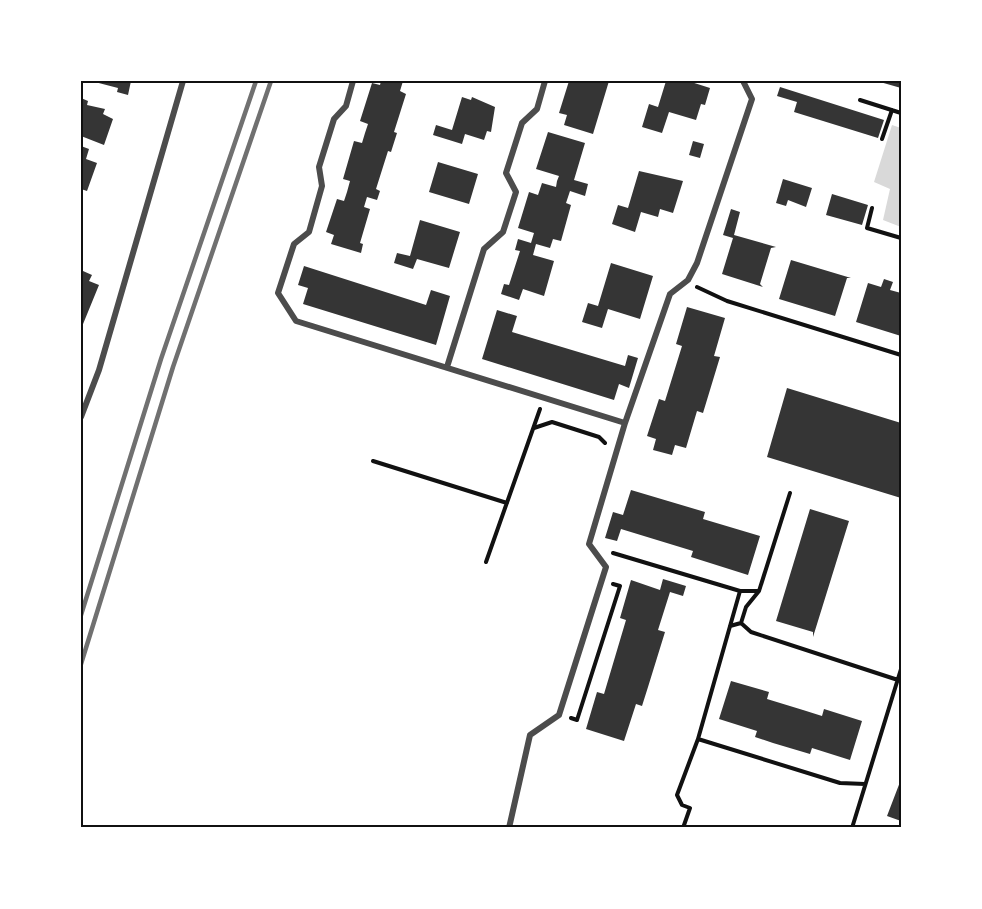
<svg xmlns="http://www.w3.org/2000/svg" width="982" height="909" font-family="Commissioner,sans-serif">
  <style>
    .water { fill: #d9d9d9 }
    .building { fill: #353535 }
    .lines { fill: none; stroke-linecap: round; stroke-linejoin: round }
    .path { stroke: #111; stroke-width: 4 }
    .minor { stroke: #4c4c4c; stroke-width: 6 }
    .rail { stroke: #707070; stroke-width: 4.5 }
    .neatline { fill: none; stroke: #111; stroke-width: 2 }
  </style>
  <rect width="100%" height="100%" fill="#fff"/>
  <path class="water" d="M892,125L901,128V227L883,220L890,189L874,182Z"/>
  <path class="building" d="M91,81H131L128,95L117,92L118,88Z
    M381,81H403L400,91L406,94L394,132L397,133L391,152L388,151L376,189L380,191L377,200L367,197L364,207L370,209L360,243L363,244L361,253L331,244L334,235L326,232L337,199L344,201L347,192L350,181L343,179L354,141L362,143L365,133L368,124L360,121L372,83L380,85Z
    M569,81H609L593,134L564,125L567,115L559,113Z
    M666,81L680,83L688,81L710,88L705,105L701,104L696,120L669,112L662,133L642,127L649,104L658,107Z
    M880,81H901V88L880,82Z
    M780,87L884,120L878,138L794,112L797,102L777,96Z
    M462,97L471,100L472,97L495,107L491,132L487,131L484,140L465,134L462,144L433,135L436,125L452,130Z
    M81,98L88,101L87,105L105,109L103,114L113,119L104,145L81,136Z
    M548,132L585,143L574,180L588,184L585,196L570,191L566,203L571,205L561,241L553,239L550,248L536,244L533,255L554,261L544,296L523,289L519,300L501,294L504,284L509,285L520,251L515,250L518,239L531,243L534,233L518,228L529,192L538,195L542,183L556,187L557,181L559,176L536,169Z
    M693,141L704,144L700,158L689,155Z
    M81,146L89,149L86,159L97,163L87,191L81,189Z
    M438,162L478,174L469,204L429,192Z
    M639,171L683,181L673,213L660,209L658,217L641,212L635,232L612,224L618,205L628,208Z
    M783,179L812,188L806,207L788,200L786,206L776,203Z
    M832,194L868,205L862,225L826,215Z
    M731,209L740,212L734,235L776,247L771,248L760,284L763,287L722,274L733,238L723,235Z
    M420,220L460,232L449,268L417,259L413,269L394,263L397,253L410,256Z
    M791,260L851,278H847L835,316L779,299Z
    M611,263L653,276L640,319L608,309L602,328L582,322L588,303L598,306Z
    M304,266L426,305L431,290L450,296L436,345L303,304L308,288L298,285Z
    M83,271L92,275L89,281L99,285L81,329Z
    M884,279L893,282L890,290L901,293V336L856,322L868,283L881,287Z
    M687,307L725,318L714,356L720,357L703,413L697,411L686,448L675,445L672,455L653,450L656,439L647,436L659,399L665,401L682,346L676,344Z
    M497,310L517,316L512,332L625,366L628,355L638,358L629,388L619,384L614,400L482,359Z
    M787,388L901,423V498L767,457Z
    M631,490L705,512L703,519L760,536L748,575L691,557L693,551L621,529L617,541L605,538L613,512L623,515Z
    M810,509L849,521L813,637V632L776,621Z
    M663,579L686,586L683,596L670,592L658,630L665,632L648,687L642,706L636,704L624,741L586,729L597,692L604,694L626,620L620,618L631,580L660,590Z
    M731,681L769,692L767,699L803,710L822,716L824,709L862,721L850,760L812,748L810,754L773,743L755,737L757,731L719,719Z
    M900,782H901V821L887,816Z"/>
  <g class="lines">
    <path class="path" d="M860,100L901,113
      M882,139L892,110
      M872,208L867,228L901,238
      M697,287L727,301L901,355
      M534,428L552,422L599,437L605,443
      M373,461L507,503
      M613,553L740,591H759L746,607L741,623
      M486,562L540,409
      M740,591L698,739L840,783L865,784
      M759,591L790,493
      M730,626L741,623L751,632L898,680
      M571,718L577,720L620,586L613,584
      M683,828L690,808L682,805L677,795L698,739
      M852,828L901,669"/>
    <path class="minor" d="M353,81L346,106L334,119L319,167L322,186L309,232L294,244L278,293L296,321L625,423
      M447,367L484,249L503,232L516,192L506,173L522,123L537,109L545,81
      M81,417L99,370L183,81
      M509,828L530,735L559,715L606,567L589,544L625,423L670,294L688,280L697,263L752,99L743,81"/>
    <path class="rail" d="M81,615L161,359L256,81
      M81,664L173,367L271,81"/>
  </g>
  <rect width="982" height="909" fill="none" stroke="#ffffff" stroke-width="165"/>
  <rect x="82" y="82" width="818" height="744" class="neatline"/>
</svg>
